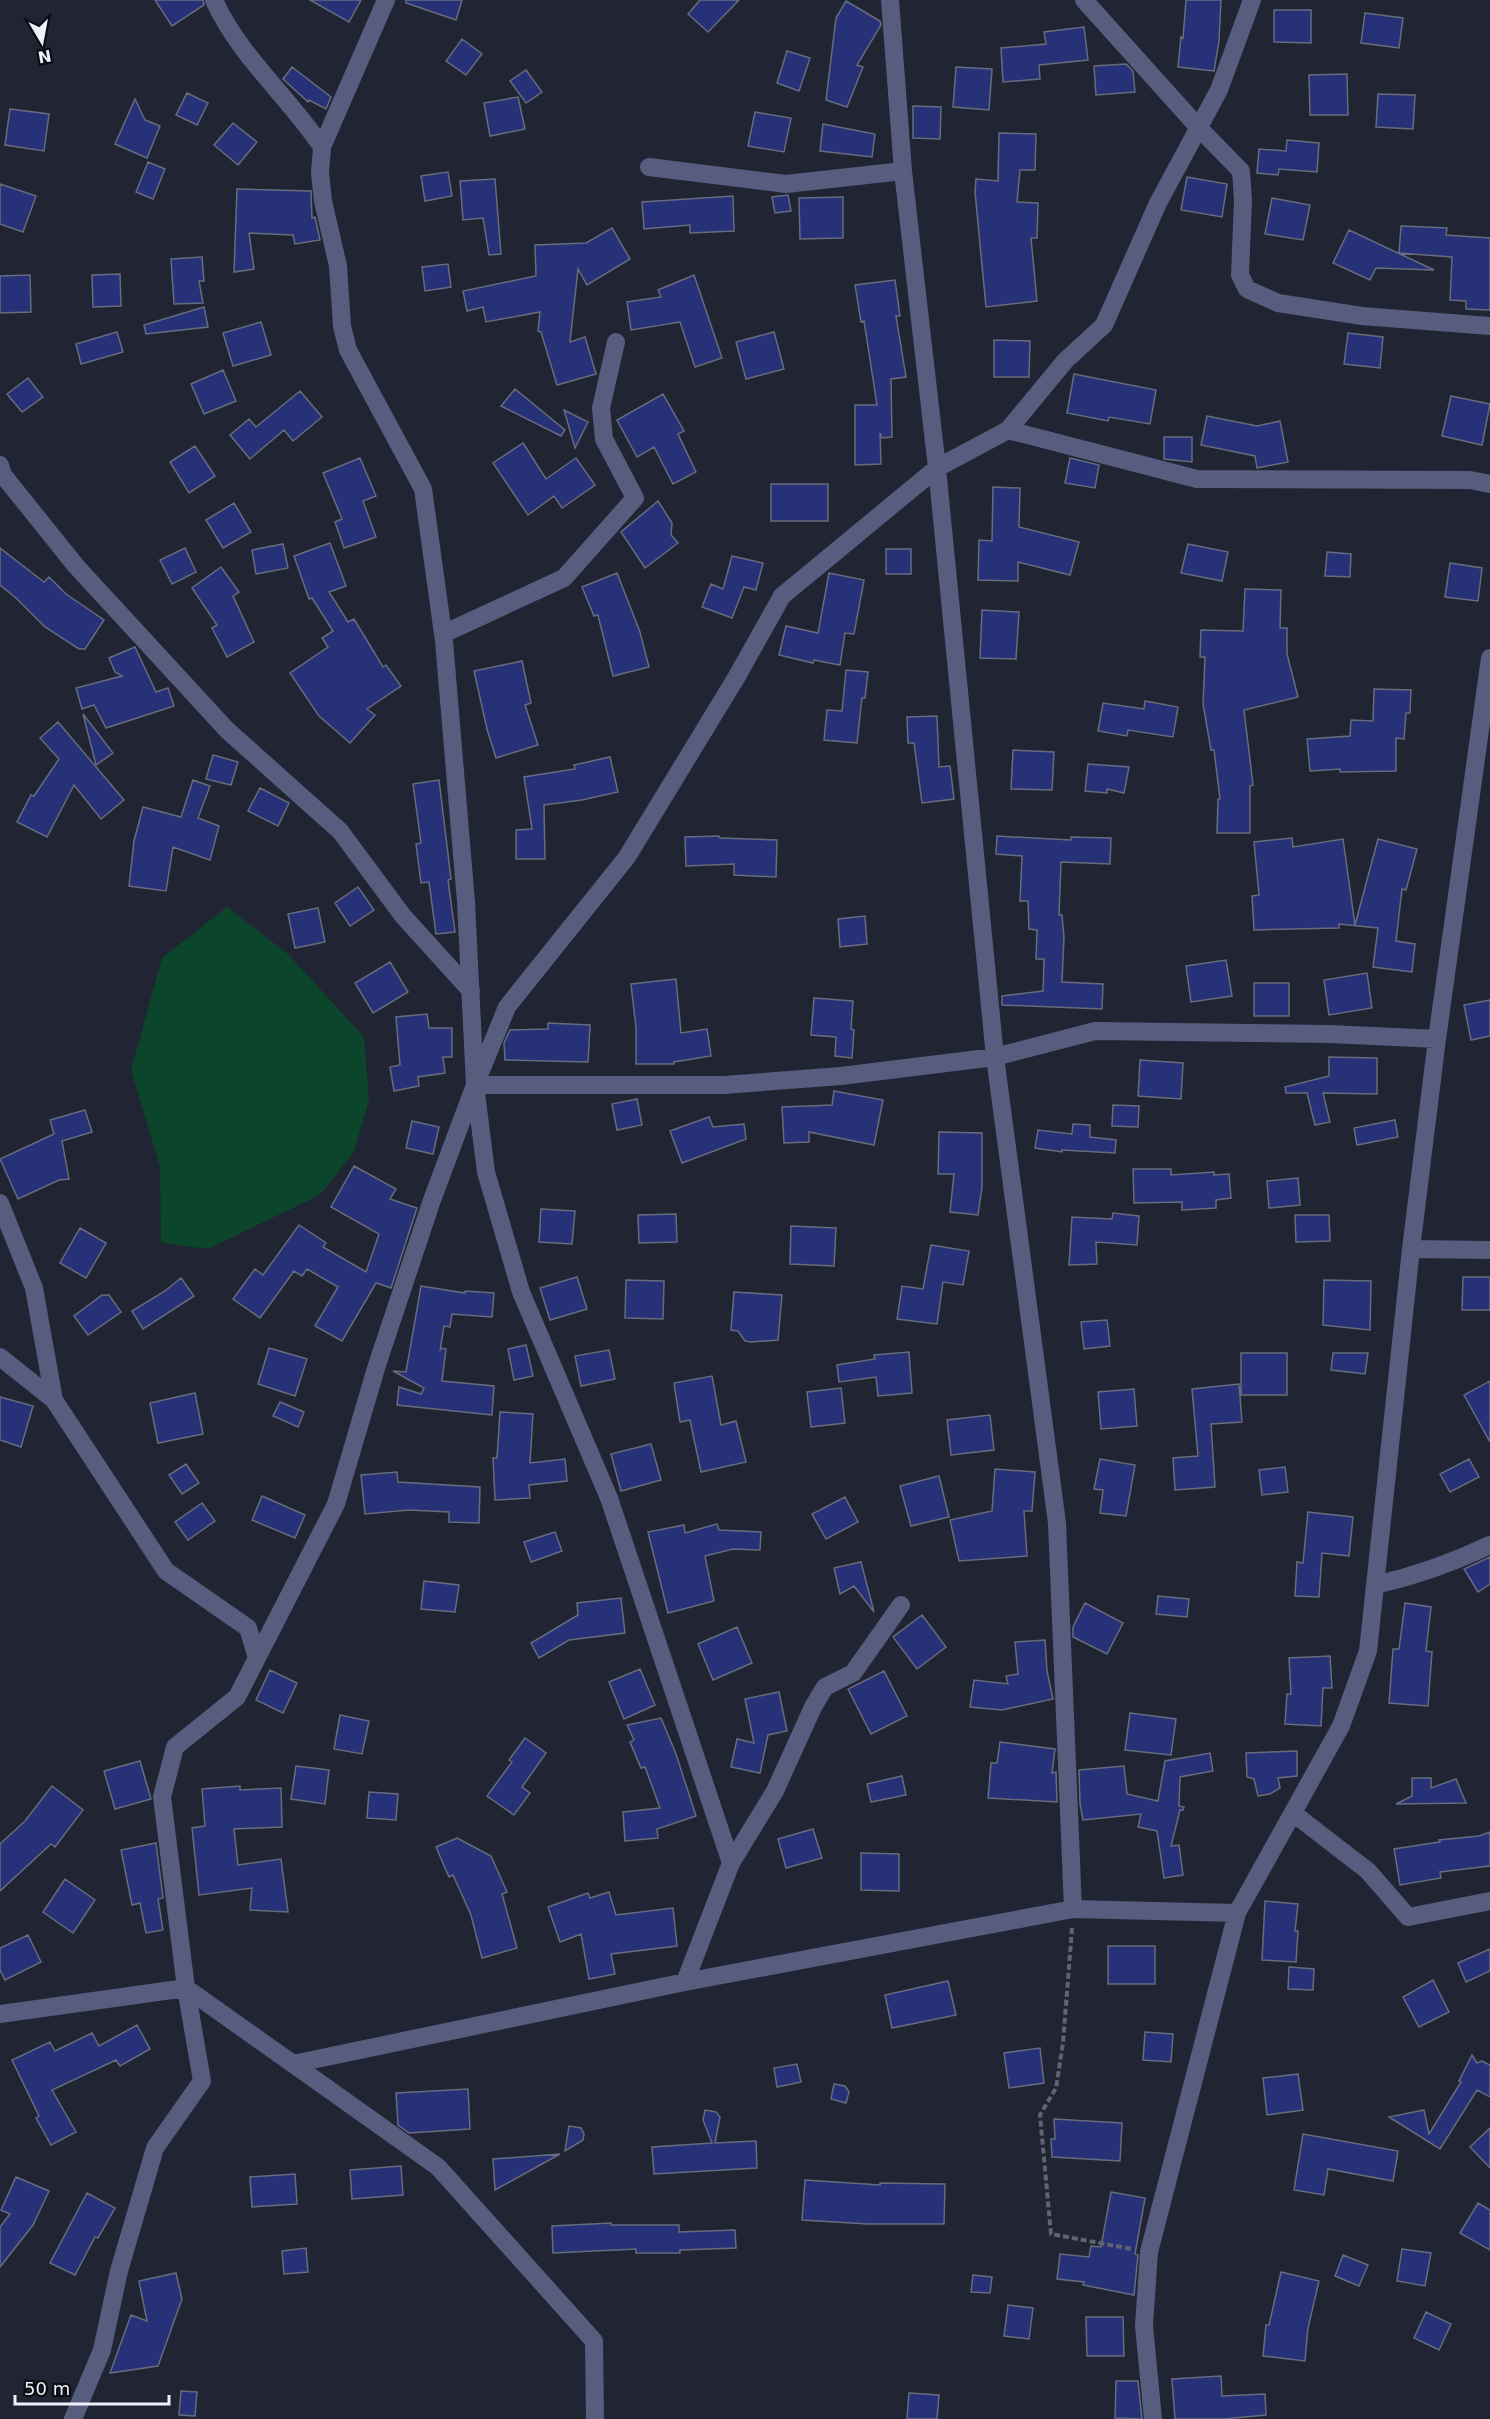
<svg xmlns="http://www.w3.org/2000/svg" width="1490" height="2419" font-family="'DejaVu Sans',sans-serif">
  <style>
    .green { fill: #0b452b }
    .building { fill: #273177; stroke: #676c7d; stroke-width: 1.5 }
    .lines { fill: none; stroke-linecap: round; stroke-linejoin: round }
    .path { stroke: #606472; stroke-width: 4; stroke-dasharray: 6 3; stroke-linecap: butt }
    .minor { stroke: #565d7e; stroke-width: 18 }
  </style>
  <rect width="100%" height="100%" fill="#202433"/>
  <path class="green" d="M227,907L288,954L364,1037L369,1100L354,1152L320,1195L208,1249L161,1243L160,1167L131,1070L162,958Z"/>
  <path class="building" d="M155,0H203L204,5L172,26Z
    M310,0H361L349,22Z
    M406,0H462L456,20L406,3Z
    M700,0H739L708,32L688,14Z
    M1186,0H1221L1219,41L1214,71L1178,67L1181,37L1183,38Z
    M846,1L880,21L881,25L857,65L863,67L847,107L826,100L836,18Z
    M1274,10H1311V43L1274,42Z
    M1365,13L1403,18L1399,48L1361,43Z
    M1084,27L1088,60L1039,65L1040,79L1003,82L1001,48L1046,44L1044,32Z
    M462,39L482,54L466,75L446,61Z
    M787,51L810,58L799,91L777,83Z
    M1126,64L1133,71L1135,92L1096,95L1094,66Z
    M292,67L331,97L326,109L309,100L308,102L283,79Z
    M956,67L992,69L989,110L953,107Z
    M526,70L542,92L526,103L510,81Z
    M1347,74L1348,115H1310L1309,75Z
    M187,93L208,103L197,125L176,115Z
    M1378,94L1415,95L1413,129L1376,127Z
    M518,97L525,129L490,136L484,103Z
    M135,99L145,120L160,126L147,158L115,144Z
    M913,106L941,107L940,139L913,138Z
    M10,109L49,114L44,151L5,145Z
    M755,112L791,118L784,152L748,146Z
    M233,123L257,142L238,165L214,145Z
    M823,124L875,134L872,157L820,151Z
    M999,133L1036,134L1035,170H1020L1017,202L1038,203L1037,238H1031L1037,301L986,307L975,192L976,179L998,181Z
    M1287,140L1319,143L1317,172L1279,169L1278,175L1257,173L1259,149L1286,151Z
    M148,162L165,169L153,199L136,192Z
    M448,172L452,196L425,201L421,176Z
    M1187,177L1227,184L1222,217L1181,210Z
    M495,179L501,254L489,255L483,218L463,220L460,181Z
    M0,184L36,196L23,232L0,224Z
    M237,189L311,191L312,218L315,217L320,240L295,244L293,235L249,233L254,269L234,272Z
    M788,195L791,211L775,213L772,197Z
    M733,196L734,231L690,233V225L644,229L642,202Z
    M843,197V238L800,239L799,198Z
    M1272,198L1310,205L1303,240L1265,234Z
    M1401,226L1447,228L1446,235L1490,238V310L1466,309V301L1450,300L1452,257L1399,253Z
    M612,228L630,259L587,285L578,269L570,342L585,337L596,374L557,385L541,332L538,331L540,312L486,322L483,307L467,311L463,291L536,276L535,245L586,243Z
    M1349,230L1434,270L1376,268L1370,280L1333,263Z
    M202,257L204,281H199L203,303L174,304L171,259Z
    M448,264L451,287L425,291L422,267Z
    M120,274L121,306L93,307L92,275Z
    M30,275L31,312L0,313V276Z
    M694,275L722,358L695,367L680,322L631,330L627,302L661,297L658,290Z
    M895,280L900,316H896L906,377L891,379L892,437L882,438L880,433L881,464L855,465V405H877L864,321L861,322L855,285Z
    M204,307L208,327L146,334L144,325Z
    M261,322L271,355L233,366L223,333Z
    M117,332L123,352L81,364L76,344Z
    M774,332L784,369L746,379L736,342Z
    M1348,333L1383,337L1380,368L1344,364Z
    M994,340L1030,341L1029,377H994Z
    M223,370L236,401L204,414L191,384Z
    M1074,374L1156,390L1150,424L1109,417L1108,421L1067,413Z
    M28,378L43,397L22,412L7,394Z
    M515,389L565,430L561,436L501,406Z
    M300,391L322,417L293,441L284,430L250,459L230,435L249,419L256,427Z
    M663,394L684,431L678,434L696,472L673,484L654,447L637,457L617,420Z
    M1451,396L1490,404L1482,445L1442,436Z
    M564,410L588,422L575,448Z
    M1207,416L1257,426L1280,421L1288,462L1257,468L1255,456L1201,445Z
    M1164,437H1192V462L1164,459Z
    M523,443L546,479L576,458L595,485L562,508L554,496L528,515L493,463Z
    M195,446L215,476L189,493L170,462Z
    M360,458L376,496L363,501L376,537L344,548L335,522L342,519L323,473Z
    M1070,458L1099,465L1095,488L1065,483Z
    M771,484H828V521H771Z
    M993,487L1020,488L1019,527L1079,542L1070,575L1018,562V581L978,580L979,540L992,541Z
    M658,501L672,523L671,535L678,543L645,568L621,532Z
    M234,503L251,532L223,548L206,520Z
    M330,543L346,586L329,592L348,622L354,619L383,667L386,665L401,686L367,709L375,715L350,743L319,716L290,673L328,647L322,638L333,631L312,598L309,599L294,556Z
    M283,544L288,568L256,574L252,550Z
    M1188,544L1228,552L1222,581L1181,573Z
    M0,548L44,582L49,577L66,594L104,620L85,649H79L45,627L16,598L0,585Z
    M185,548L196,572L172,584L160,560Z
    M886,549H911V574H886Z
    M1327,552L1351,554L1350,577L1325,576Z
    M732,556L763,563L756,590L744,587L732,618L702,607L711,584L723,589Z
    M1450,563L1482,568L1478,601L1445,597Z
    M221,567L239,592L233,596L254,642L227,657L212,628L217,625L192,588Z
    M617,573L640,632L649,667L613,676L598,615L594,616L582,587Z
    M829,573L864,580L854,634L845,633L840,665L814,660L813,663L779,655L786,626L818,633Z
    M1245,589L1281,590L1280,628H1287V654L1298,697L1244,710L1253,785L1250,786V833H1217L1218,799H1220L1214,750H1211L1203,704L1205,657H1200L1201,630L1243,631Z
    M982,610L1019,612L1016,659L980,658Z
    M135,647L156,692L168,688L174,706L106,728L94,705L82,709L76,688L122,676L115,672L109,658Z
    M522,661L531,703L525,705L538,745L496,758L487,729L474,671Z
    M846,670L868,672L865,698H862L857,743L824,740L827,710L842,711Z
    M1374,689L1411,690L1410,713H1406L1404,739L1396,738V771L1340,772V769L1310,771L1307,739L1350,736L1351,720L1373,721Z
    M1145,701L1178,707L1173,737L1128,730L1127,736L1098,731L1103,703L1144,709Z
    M83,714L113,753L96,765Z
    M937,716L939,767L950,766L954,799L922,803L914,743H908L907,717Z
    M58,722L124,800L101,819L74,785L47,837L17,822L31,795L34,796L59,759L40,738Z
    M1013,750L1054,752L1052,790L1011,789Z
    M213,755L238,762L231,785L206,779Z
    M610,757L618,792L582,800L544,805L545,859H516V830L532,829L524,777L575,769L574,765Z
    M1088,764L1129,767L1124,793L1107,789V793L1085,791Z
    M193,780L210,786L198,818L219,826L210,860L173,847L166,891L129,886L134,841L143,807L181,817Z
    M439,780L451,879L448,880L455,932L436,934L429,882L421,883L416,844L421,843L413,784Z
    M260,788L289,803L278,826L248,811Z
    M719,836L720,838L777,840L776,877L734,875V864L686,866L685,837Z
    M997,836L1071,840V837L1111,838L1110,864L1061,862L1059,915H1062L1064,937L1062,982L1103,984L1102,1009L1002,1005V996L1043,991L1044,959H1036L1037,930L1029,929L1028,901H1020L1022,856L996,854Z
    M1292,838L1293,847L1343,839L1355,925L1378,839L1417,849L1406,890L1402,889L1396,941L1415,944L1412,972L1373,967L1378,928L1339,924V928L1254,930L1252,896L1259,895L1254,842Z
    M358,887L374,910L350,926L335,903Z
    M318,908L325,942L295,948L288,914Z
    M865,916L867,944L840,947L838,919Z
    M1226,960L1232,996L1191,1002L1186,966Z
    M390,962L408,992L373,1013L355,983Z
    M1367,973L1372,1008L1329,1015L1324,980Z
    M676,979L681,1033L707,1029L711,1056L674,1062V1064H636V1028L631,984Z
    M1254,983H1289V1016H1254Z
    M814,998L853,1001L851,1029L854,1030L852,1058L835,1056L836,1037L811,1035Z
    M1490,1000V1036L1471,1040L1464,1005Z
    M427,1014L429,1028H452V1057H443L445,1073L418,1077L419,1086L394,1091L390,1067L400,1065L396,1017Z
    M548,1023L590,1025L588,1062L505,1060L504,1043L510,1030L548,1029Z
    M1329,1057L1377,1058V1094L1323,1093L1330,1122L1315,1125L1307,1093H1286L1285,1087L1329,1076Z
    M1140,1060L1183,1063L1181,1099L1138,1096Z
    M834,1091L883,1100L874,1145L809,1132V1142L784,1143L782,1107L832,1105Z
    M637,1099L642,1125L617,1130L612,1104Z
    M1113,1105L1139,1106L1138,1127L1112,1126Z
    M85,1110L92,1132L62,1141L69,1179L59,1180L18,1199L0,1159L54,1134L50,1120Z
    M709,1117L713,1127L744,1124L746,1139L682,1163L670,1131Z
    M1395,1120L1398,1137L1357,1145L1354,1128Z
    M412,1121L439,1127L433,1154L406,1148Z
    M1073,1124L1090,1125V1137L1116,1140L1115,1153L1062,1150V1152L1035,1148L1038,1130L1072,1134Z
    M939,1132L982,1133V1187L978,1215L950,1212L954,1174H938Z
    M354,1166L396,1189L390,1199L417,1208L391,1288L376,1283L342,1341L315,1326L338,1287L307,1269L302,1276L294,1271L260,1318L233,1299L255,1269L263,1275L299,1225L326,1243L323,1247L366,1272L379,1234L331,1207Z
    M1133,1169H1171V1175L1214,1172V1175L1229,1174L1231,1198L1216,1200V1208L1182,1210V1202L1134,1203Z
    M1298,1178L1300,1205L1269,1208L1267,1181Z
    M541,1209L575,1211L572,1244L539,1242Z
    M1113,1213L1139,1216L1137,1245L1096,1242L1097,1264L1069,1265L1072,1217L1112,1219Z
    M676,1214L677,1242L639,1243L638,1215Z
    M1295,1215H1329L1330,1241L1296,1242Z
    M791,1226L836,1228L834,1266L790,1264Z
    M80,1228L106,1243L86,1278L60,1263Z
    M931,1245L969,1251L963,1285L943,1282L937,1324L897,1319L902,1286L923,1289Z
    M577,1277L587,1309L550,1320L540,1288Z
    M1463,1277H1490V1310H1462Z
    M181,1278L194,1296L143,1329L132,1311L165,1291Z
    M626,1280L664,1281L663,1319L625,1318Z
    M1324,1280L1371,1281L1370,1330L1323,1325Z
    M421,1286L465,1293V1291L494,1293L492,1317L452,1314L450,1327L444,1326L440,1351L441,1348L446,1349L442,1381L494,1386L492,1415L397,1405L399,1387L421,1394L424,1388L393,1371L406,1372Z
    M734,1292L782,1295L778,1340L751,1342L745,1341L738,1331L731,1330Z
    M102,1295H109L121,1312L88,1335L74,1316Z
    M1107,1320L1110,1346L1084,1349L1081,1322Z
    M526,1345L533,1376L514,1380L508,1349Z
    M269,1348L307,1359L295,1396L258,1384Z
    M609,1350L615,1379L581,1386L575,1356Z
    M909,1352L912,1393L878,1396L876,1377L839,1382L837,1365L875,1359L874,1355Z
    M1241,1353H1287V1395H1241Z
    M1333,1353H1368L1365,1374L1331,1370Z
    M712,1376L721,1425L736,1421L746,1462L701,1472L690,1420L680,1422L674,1383Z
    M1490,1381V1442L1464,1395Z
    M1239,1384L1242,1422L1211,1424L1215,1487L1175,1490L1173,1458L1198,1456L1192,1389Z
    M841,1388L845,1423L811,1427L807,1392Z
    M1134,1389L1137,1426L1101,1429L1098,1392Z
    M195,1393L203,1434L158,1443L150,1403Z
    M0,1397L33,1406L21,1447L0,1440Z
    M280,1402L304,1412L298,1427L273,1416Z
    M500,1412L533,1414L530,1463L565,1459L567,1481L529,1485L530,1498L495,1500L493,1458H497Z
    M990,1415L994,1450L951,1455L947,1420Z
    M651,1444L661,1480L621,1491L611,1454Z
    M1100,1459L1135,1465L1126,1516L1100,1513L1103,1490L1094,1489Z
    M1469,1459L1479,1477L1450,1492L1440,1474Z
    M186,1464L199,1483L182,1494L169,1475Z
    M1285,1467L1288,1492L1262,1495L1259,1470Z
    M995,1469L1035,1472L1032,1511H1024L1027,1556L959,1561L950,1520L992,1511Z
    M397,1472L398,1482L480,1487L479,1523L449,1522V1512L409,1510L365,1514L361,1475Z
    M939,1476L949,1517L911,1526L900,1486Z
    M262,1496L305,1515L295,1538L252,1520Z
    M845,1497L858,1522L826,1539L812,1514Z
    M202,1503L215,1521L188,1540L175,1522Z
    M1308,1512L1353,1517L1349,1556L1322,1553L1319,1597L1295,1596L1297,1562L1303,1563Z
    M717,1524L719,1530L761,1532L760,1550L733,1549L705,1556L714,1601L668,1613L648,1532L684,1525L685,1533Z
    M555,1532L562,1551L531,1562L524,1542Z
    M1490,1557V1584L1478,1592L1464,1569Z
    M861,1562L874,1612L854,1586L840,1594L834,1568Z
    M424,1581L459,1585L455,1612L421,1609Z
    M1158,1596L1189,1599L1187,1617L1156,1614Z
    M621,1598L625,1633L569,1640L539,1658L531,1643L578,1615L577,1603Z
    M1085,1603L1123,1623L1107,1654L1073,1637V1627Z
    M1405,1603L1431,1607L1426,1651L1432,1652L1428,1706L1389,1703L1393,1649H1399Z
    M922,1615L946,1647L917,1669L893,1637Z
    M737,1627L752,1663L713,1680L698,1644Z
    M1045,1640L1047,1671L1053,1699L1002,1710L970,1707L974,1680L1008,1684L1006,1676L1018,1674L1015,1642Z
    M1330,1656L1332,1688H1323L1321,1726L1285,1724L1287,1694H1291L1289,1658Z
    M640,1669L655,1705L624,1719L609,1682Z
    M270,1670L297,1683L283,1713L256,1700Z
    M884,1671L907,1716L871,1734L848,1689Z
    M779,1692L787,1731L768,1735L760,1773L731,1767L737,1739L754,1743L745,1699Z
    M1130,1713L1176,1719L1171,1755L1125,1750Z
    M340,1715L369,1721L362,1754L334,1749Z
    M661,1718L676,1754L696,1816L657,1829L658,1838L625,1841L623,1812L660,1808L645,1767L641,1768L630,1742L634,1740L627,1725Z
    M525,1738L546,1753L522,1787L530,1793L514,1815L487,1796L512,1762L509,1760Z
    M1000,1742L1055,1749L1052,1773L1056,1772L1057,1802L988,1798L991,1763H997Z
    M1297,1751V1776L1278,1778L1280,1788L1270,1794L1258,1796L1254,1779L1247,1777L1246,1753Z
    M1210,1753L1213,1771L1180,1777L1179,1806L1184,1807L1183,1810H1180L1171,1846L1179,1845L1183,1875L1164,1878L1157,1831L1138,1827L1141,1814L1083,1820L1080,1804L1079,1770L1124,1766L1127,1794L1158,1801L1165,1761Z
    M140,1761L151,1799L115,1809L104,1771Z
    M296,1766L329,1770L325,1804L291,1799Z
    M902,1776L906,1795L871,1802L867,1784Z
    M1412,1778H1431V1788L1456,1779L1466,1803L1396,1804L1412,1796Z
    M52,1786L83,1810L55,1847L51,1844L0,1891V1844L25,1821Z
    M240,1786V1790L281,1788L282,1827L234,1829L238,1865L281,1859L288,1912L250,1910L252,1888L199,1895L192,1828L205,1826L202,1789Z
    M369,1792L398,1794L396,1820L367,1818Z
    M813,1829L822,1858L786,1868L778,1839Z
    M1490,1832V1866L1440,1872L1441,1878L1400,1885L1394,1849L1440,1842L1439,1840L1479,1836Z
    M457,1838L491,1856L507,1892L502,1894L517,1948L482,1958L471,1915L453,1875L449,1877L436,1847Z
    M156,1843L163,1898L158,1899L163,1930L146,1933L140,1903L132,1905L121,1850Z
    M861,1853L899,1854V1891L861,1890Z
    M65,1879L95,1900L73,1933L43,1912Z
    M609,1892L616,1915L673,1908L677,1946L611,1954L615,1974L589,1979L581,1934L560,1942L548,1907L588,1893L590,1898Z
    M1265,1901L1298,1904L1295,1931H1298L1296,1962L1262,1960Z
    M28,1935L41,1962L5,1980L0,1970V1948Z
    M1108,1946H1155V1984H1108Z
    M1490,1949V1971L1466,1982L1458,1963Z
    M1289,1967L1314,1969L1313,1990L1288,1989Z
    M1433,1980L1449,2012L1419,2027L1403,1997Z
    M948,1981L956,2015L892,2028L885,1995Z
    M137,2025L150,2049L120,2066L116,2060L52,2090L76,2132L51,2145L36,2118L39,2116L12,2060L50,2042L55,2051L92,2033L99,2046Z
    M1145,2032L1173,2034L1171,2062L1143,2060Z
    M1040,2048L1044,2083L1009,2088L1004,2053Z
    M1472,2055L1477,2063L1482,2061L1490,2065V2097L1477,2090L1440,2149L1389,2117L1424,2110L1429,2134L1461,2082L1459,2081Z
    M797,2064L801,2082L777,2087L774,2068Z
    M1298,2074L1303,2110L1267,2115L1263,2078Z
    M834,2084L845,2086L849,2092L846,2103L831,2099Z
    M468,2089L470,2129L409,2133L398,2125L396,2093Z
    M705,2110L716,2112L720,2117L715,2143L756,2141L757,2168L654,2174L652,2147L712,2143L703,2120Z
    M1054,2119L1122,2123L1120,2161L1052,2157L1051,2139H1055Z
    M569,2126L581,2128L584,2134L583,2140L565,2151Z
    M1490,2128V2168L1470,2147Z
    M1303,2134L1398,2151L1393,2181L1328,2169L1324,2195L1294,2190Z
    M560,2154L495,2190L493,2159Z
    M401,2166L403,2195L352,2199L350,2170Z
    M295,2174L297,2204L252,2207L250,2177Z
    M16,2177L49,2191L33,2225L0,2267V2227L10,2214L1,2210Z
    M805,2180L880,2185V2183L945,2184L944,2224H868L802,2220Z
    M1111,2192L1145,2198L1135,2254L1138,2255L1134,2295L1083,2285L1084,2282L1057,2279L1060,2254L1089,2257L1091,2246L1101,2247Z
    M87,2193L115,2208L98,2238L95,2237L75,2275L50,2263Z
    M1478,2203L1490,2210V2250L1460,2233Z
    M611,2223V2225H679V2232L735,2230L736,2248L680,2250V2253H636V2249L553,2253L552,2226Z
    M306,2248L308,2272L284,2274L282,2251Z
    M1402,2249L1431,2253L1425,2286L1397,2281Z
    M1343,2255L1368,2265L1359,2286L1335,2276Z
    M1281,2272L1319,2281L1308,2328L1305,2361L1263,2356L1266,2325H1269Z
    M176,2273L182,2299L158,2366L110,2373L131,2315L147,2321L139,2281Z
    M973,2275L992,2277L990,2293L971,2292Z
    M1008,2305L1033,2308L1029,2339L1004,2336Z
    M1426,2312L1451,2324L1439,2350L1414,2338Z
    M1086,2317H1123L1124,2356H1087Z
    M1221,2376L1222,2396L1265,2394L1266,2415L1224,2419H1175L1172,2379Z
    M1116,2381H1138L1142,2419L1115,2418Z
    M181,2391L197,2392L195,2416L179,2415Z
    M909,2393L939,2395L937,2419H907Z"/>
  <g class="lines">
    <path class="path" d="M1072,1928L1063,2043L1056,2088L1040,2115L1051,2234L1132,2249"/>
    <path class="minor" d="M214,0C239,56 288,96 322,147
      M386,0L322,147L320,173L323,201L338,266L342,326L348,350L423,489L444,641L466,902L475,1085L486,1172L521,1292L609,1498L731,1863L685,1982
      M890,0L903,171L937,468L995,1057L1057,1523L1073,1909
      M1084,0L1199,128L1241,171L1243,200L1240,275L1247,289L1278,303L1362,316L1490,326
      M649,167L786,184L903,171
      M1008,430L1065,361L1104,325L1158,203L1219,90L1252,0
      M0,465L3,475L76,566L227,730L340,831L403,916L471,991
      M443,634L564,578L635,498L604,439L601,408L616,342
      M475,1085H724L841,1076L995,1057L1095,1031L1330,1034L1437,1039
      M0,1203L34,1288L54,1400
      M1411,1249L1490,1250
      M0,1357L54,1400L166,1571L248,1628L257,1658L237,1697L175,1747L162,1797L186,1988L202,2081L155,2148L119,2271L102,2350L73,2419
      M1375,1585C1416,1576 1452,1563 1490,1545
      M257,1658L336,1504L377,1365L432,1200L475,1085L507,1007L627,857L736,678L782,596L937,468L1008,430L1197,479L1470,480L1490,484
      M1293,1813L1368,1871L1408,1917L1490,1901
      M731,1863L775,1791L813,1707L825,1687L853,1673L901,1605
      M0,2014L186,1988L438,2167L594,2341L595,2419
      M293,2064L685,1982L1073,1909L1237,1913
      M1153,2419L1144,2326L1149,2252L1237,1913L1341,1726L1368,1651L1411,1249L1437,1039L1490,658"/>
  </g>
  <g transform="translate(42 42) rotate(170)" stroke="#0c0e14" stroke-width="4.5" paint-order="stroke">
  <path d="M0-4.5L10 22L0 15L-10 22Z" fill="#eff2fc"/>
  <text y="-9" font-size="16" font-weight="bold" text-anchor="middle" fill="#eff2fc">N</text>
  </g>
  <path d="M15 2395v9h154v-9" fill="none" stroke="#eff2fc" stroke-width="3"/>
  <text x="24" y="2395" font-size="18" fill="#eff2fc" stroke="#0c0e14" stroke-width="4.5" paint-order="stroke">50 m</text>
</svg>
